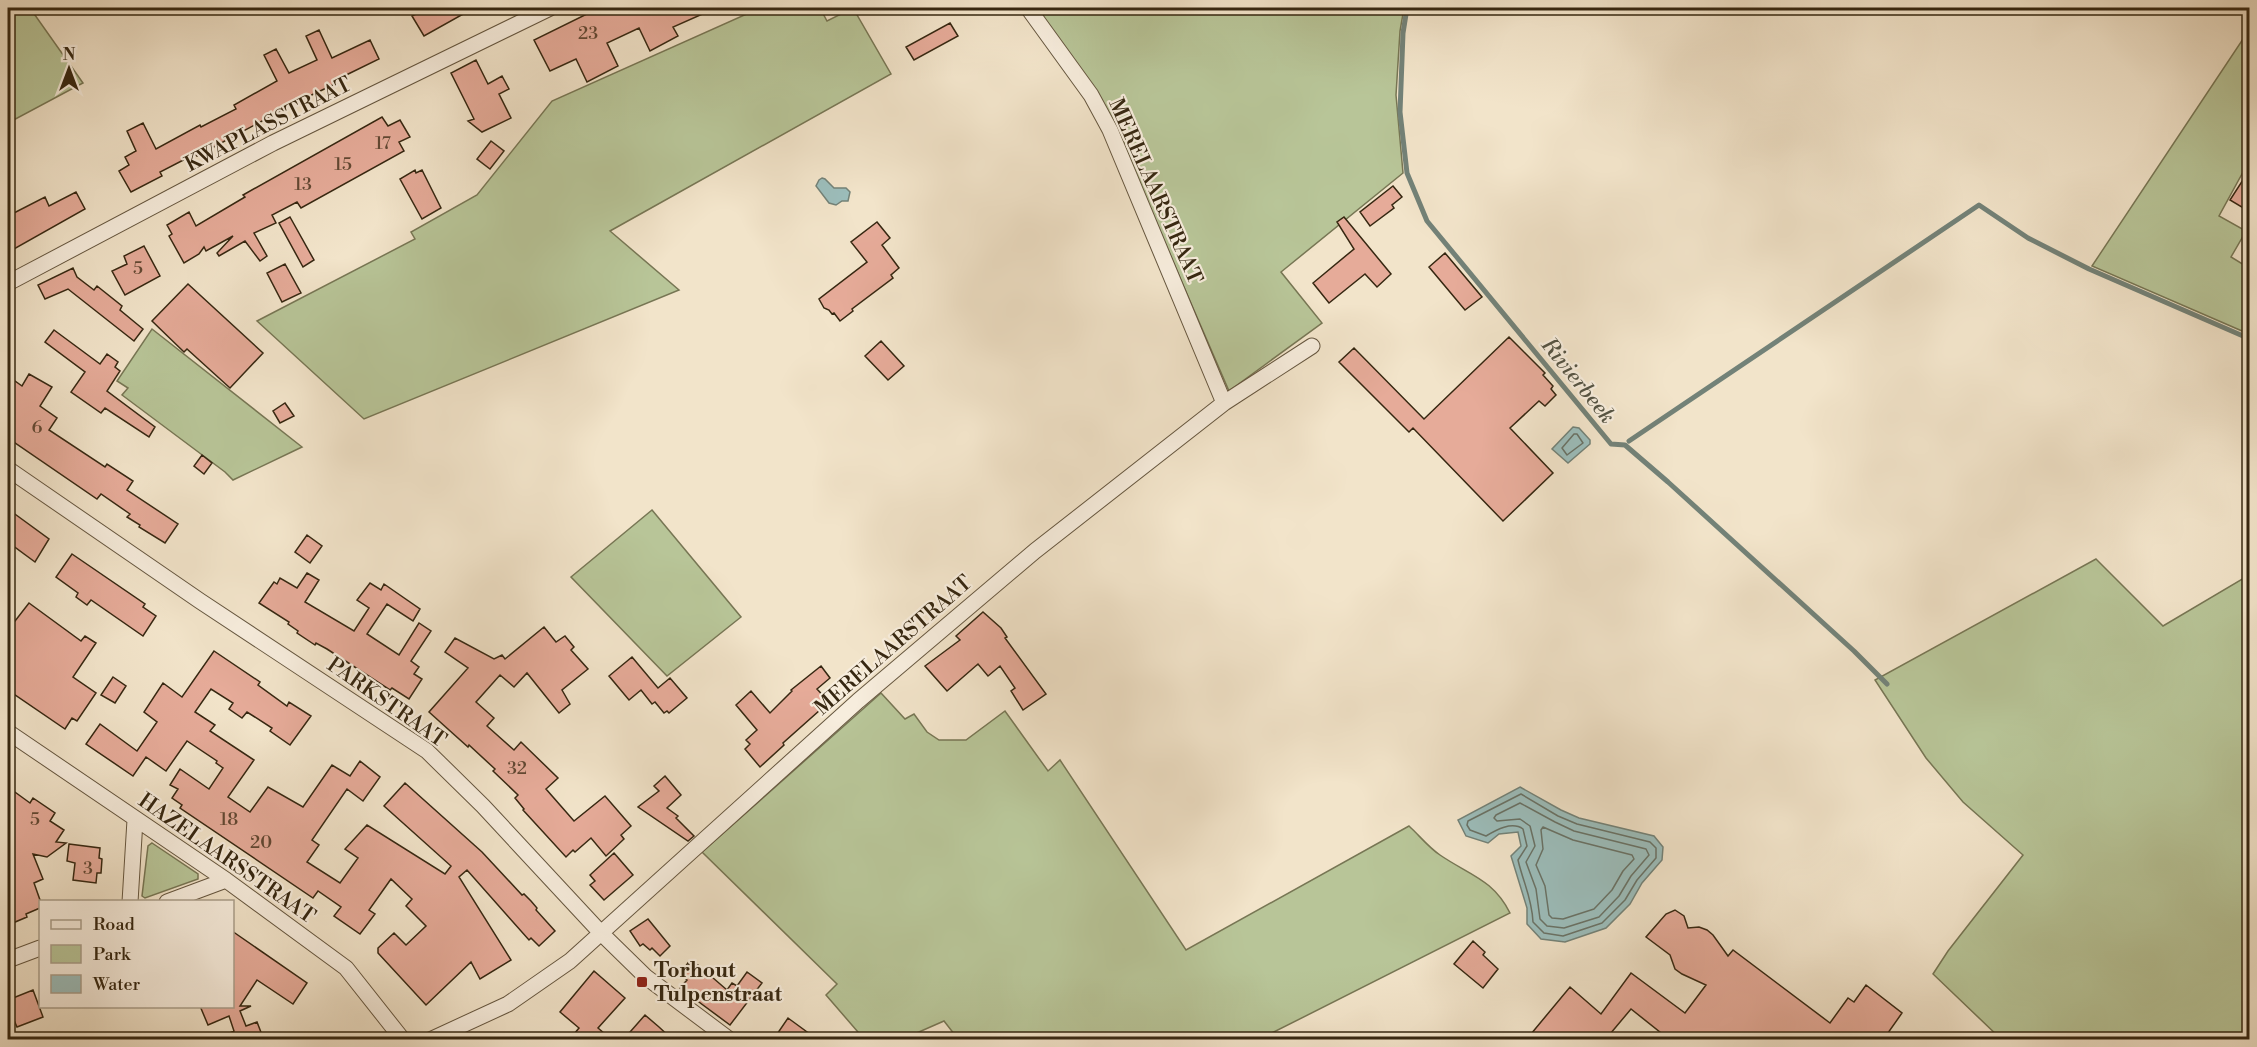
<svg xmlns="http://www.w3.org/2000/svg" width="2257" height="1047" font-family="'Libre Bodoni',serif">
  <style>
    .green { fill: #b8c598; stroke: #777654; stroke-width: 1.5 }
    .water { fill: #9cbebc; stroke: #738278; stroke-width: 1.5 }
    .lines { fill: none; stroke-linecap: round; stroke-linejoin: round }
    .shore { stroke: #697266; stroke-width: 1.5 }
    .stream { stroke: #738278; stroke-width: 5 }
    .building { fill: #e6ab99; stroke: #362711; stroke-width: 1.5 }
    .street-casing { stroke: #65563f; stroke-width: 17 }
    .street { stroke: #f7eddd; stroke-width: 15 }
    .poi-dot { fill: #8f2418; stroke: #f7eddd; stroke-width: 2 }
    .labels { text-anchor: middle; stroke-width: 4.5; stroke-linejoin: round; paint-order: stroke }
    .number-label { font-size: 18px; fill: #624833 }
    .street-label { font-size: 21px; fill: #362711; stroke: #f7eddd }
    .poi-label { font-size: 21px; font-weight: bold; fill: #362711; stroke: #f7eddd; text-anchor: start }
    .water-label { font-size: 22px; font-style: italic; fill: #555444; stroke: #f7eddd }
  </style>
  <rect width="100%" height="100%" fill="#f2e4ca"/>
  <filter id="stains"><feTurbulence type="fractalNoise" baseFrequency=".00333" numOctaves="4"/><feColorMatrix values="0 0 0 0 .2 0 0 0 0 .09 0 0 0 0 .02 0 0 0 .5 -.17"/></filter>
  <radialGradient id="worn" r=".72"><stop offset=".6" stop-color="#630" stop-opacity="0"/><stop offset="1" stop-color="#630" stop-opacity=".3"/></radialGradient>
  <path class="green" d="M8,8H30L83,83L8,123Z
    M760,8H820L827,21L853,8L891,74L610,231L679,290L364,419L257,321L415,239L411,232L477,195L552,101Z
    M1033,8H1404L1400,31L1396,95L1403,173L1281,272L1322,323L1229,391L1109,114Z
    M2249,30V164L2248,163L2219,216L2246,231L2231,257L2249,268V334L2092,266Z
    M152,329L302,447L233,480L225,472L122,395L128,388L117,381Z
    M652,510L741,617L667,676L571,577Z
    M2096,559L2163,626L2249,575V1039H2001L1933,974L1948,951L2023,855L1963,802L1926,758L1875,680Z
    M881,693L905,719L914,714L927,732L939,740H966L1005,711L1048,771L1060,760L1186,950L1409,826C1419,835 1428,847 1440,855C1469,875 1493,879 1510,913L1260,1039H958L944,1021L903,1039H864L826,995L837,984L702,852Z
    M152,843L198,874V879L145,898L142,896L148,846Z"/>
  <path class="water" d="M822,178L825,179L834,188H846L850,192L848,201H842L836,205L829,203L816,186L819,180Z
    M1573,427L1579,428L1590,440V444L1568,463L1552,449Z
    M1520,787L1561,810L1579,818L1654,836L1663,847L1662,860L1642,883L1630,904L1606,928L1565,942L1541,939L1527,924V908L1511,856L1521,846L1518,832L1499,834L1488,843L1466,836L1458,820Z"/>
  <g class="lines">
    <path class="shore" d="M1574,434H1577L1583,443L1567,455L1562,448Z
      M1521,794L1558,816L1577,824L1650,842L1656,848V858L1637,880L1625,900L1602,923L1563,936L1544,933L1533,922C1532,898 1523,882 1518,860L1527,846L1523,829C1512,821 1496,830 1486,836L1470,830L1467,825L1468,821Z
      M1520,803L1555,822L1574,831L1646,849L1649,855L1631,876L1619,896L1599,917L1564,928L1547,926L1540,919L1536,889L1526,862L1535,846L1530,826L1520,819L1497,821L1494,818L1496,815Z
      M1543,827L1573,840L1632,855L1634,859L1623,871L1612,890L1594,909L1563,919L1552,918L1549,915L1545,886L1536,865L1543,849L1541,830Z"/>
    <path class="stream" d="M1407,8L1403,33L1400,112L1407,173L1427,221L1611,444L1625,445L1668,482L1854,651L1887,684
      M1629,441L1979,205L2028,238L2089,269L2250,339"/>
  </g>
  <path class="building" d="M428,8H474L424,36L412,16Z
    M599,8H716L673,27L678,36L650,51L639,28L607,43L618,66L587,82L576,59L550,71L534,40Z
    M950,23L958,36L914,60L906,47Z
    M319,30L332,58L370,40L379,59L336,80L337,83L301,100L197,156L195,154L160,172L162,176L131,192L119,171L129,165L125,157L136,151L127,131L143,123L156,149L200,125L201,127L236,109L234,105L277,81L264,55L276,49L289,73L317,60L306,36Z
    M476,60L488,84L502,76L509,89L499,94L511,118L482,132L468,121L474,119L451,73Z
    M382,117L388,126L400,120L410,137L399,142L404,151L301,208L297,202L272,215L276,223L254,233L267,256L260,261L245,241L219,256L217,253L233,236L206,251L204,247L199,254L184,263L169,236L172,234L167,225L189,212L196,226L245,197L243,195Z
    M491,141L504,151L490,169L477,159Z
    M2250,169V212L2230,200Z
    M415,170L416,173L422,170L441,208L422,219L400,179Z
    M1393,186L1402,197L1392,205L1394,208L1370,226L1360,212Z
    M76,192L85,209L14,249L8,236V216L45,197L49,206Z
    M290,217L314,260L303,267L279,223Z
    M1344,217L1391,274L1377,287L1365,274L1329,303L1313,283L1354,249L1337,222Z
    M877,222L890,238L882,245L899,268L891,275L893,278L852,309L853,311L840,321L834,313L832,314L829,310L824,308L819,299L867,262L851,242Z
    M144,246L160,276L125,295L112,271L127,264L124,256Z
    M1445,253L1482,297L1465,310L1429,267Z
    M285,264L301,293L282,302L267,273Z
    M73,268L77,277L94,290L97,286L122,306L120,310L143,329L134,341L68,289L45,299L38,285Z
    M188,284L263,353L230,388L187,349L184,352L152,321Z
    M54,330L100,364L107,354L118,362L115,367L120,371L107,391L155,427L149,437L105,408L101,413L71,392L85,372L45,342Z
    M1509,337L1545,373L1543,375L1553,386L1551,389L1556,395L1545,406L1539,401L1510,428L1553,473L1503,521L1413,428L1409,432L1339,362L1354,348L1424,419Z
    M881,341L904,366L888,380L865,356Z
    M29,374L52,387L40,406L57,418L49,430L105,467L107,464L133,481L127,490L178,524L165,543L139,527L140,525L127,517L130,514L101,494L97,499L8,438V376L22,386Z
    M285,403L294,416L280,423L273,411Z
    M202,455L212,463L204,474L194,466Z
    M8,509L49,539L35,562L8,542Z
    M307,535L322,546L310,563L295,552Z
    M72,554L145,604L143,607L156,616L143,636L91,600L87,605L76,597L78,593L56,577Z
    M307,573L319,580L305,602L354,631L369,608L357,600L370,583L381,590L384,584L420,609L413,621L387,604L367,634L399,655L419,623L431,631L411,661L419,667L414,674L422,679L409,699L392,688L390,690L327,649L316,643L315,645L297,633L298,631L288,624L289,622L259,603L274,582L277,584L280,578L297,588Z
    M29,603L81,641L85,636L96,643L73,677L96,693L77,721L72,718L65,729L8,690V630Z
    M983,612L1001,628L1007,637L1005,638L1046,694L1023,710L1011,691L1015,688L1000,666L988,676L978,664L947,691L925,666L960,640L956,636Z
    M544,627L556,642L565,636L574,647L571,650L588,669L562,690L570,704L559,713L527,673L514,687L500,675L476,702L494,718L487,726L514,750L521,742L558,778L546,789L574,821L605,796L631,826L621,835L624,839L606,856L591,838L575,852L573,850L566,857L523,810L524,809L515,798L518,795L493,771L495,769L469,745L468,747L429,712L468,668L445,652L455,638L494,659L502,655L505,659Z
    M214,651L260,682L258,685L287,706L289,702L311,716L290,745L270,731L272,728L247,712L242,718L229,709L233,703L211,689L195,712L215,725L210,731L254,760L228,797L250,812L268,787L303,807L332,765L350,776L360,761L380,777L363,801L347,789L312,840L319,845L307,862L340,883L358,858L345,849L367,825L445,874L451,866L384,806L405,783L482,852L522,895L524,894L531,901L537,908L536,910L555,931L539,946L531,938L529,940L467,870L459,877L511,960L480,979L471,962L426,1005L378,953V948L394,933L406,945L426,926L406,906L412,899L391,879L369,910L375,914L360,934L334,916L341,907L318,891L313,898L180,808L182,805L172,798L178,789L170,785L180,769L209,789L223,768L216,763L217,761L187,741L166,771L146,757L133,776L86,744L100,724L137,751L157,722L144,712L163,683L182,697Z
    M632,657L658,688L670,678L687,698L669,713L667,711L664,713L655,702L652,704L641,690L629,700L609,676Z
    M821,666L830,678L817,689L829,702L783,743L784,745L760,767L745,749L750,744L746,740L757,730L736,705L751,691L770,713L792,691L791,690Z
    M113,677L126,686L115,703L101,695Z
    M665,776L681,795L667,808L678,816L676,818L694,836L688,841L638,807L659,791L654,786Z
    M8,787L30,803L33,798L55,813L50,821L64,830L56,842L66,843L47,857L33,854L43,879L34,883L40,900V908L26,914L27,917L8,925Z
    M69,844L100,848L99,858L102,859L101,873H97L96,883L73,880L75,863L67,861Z
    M614,853L633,875L604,900L590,885L595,881L590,875Z
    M1675,910L1684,916L1688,928L1699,927L1707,930L1713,935L1728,956L1733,950L1830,1023L1848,998L1854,1002L1866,985L1902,1013L1883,1040H1670L1631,1009L1605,1040H1526L1570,987L1601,1014L1631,973L1685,1013L1706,985L1682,974L1675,969L1670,955L1646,937L1666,914Z
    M648,919L670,946L660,956L652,948L650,950L643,944L640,946L630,931Z
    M232,931L307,983L293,1004L257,980L240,1006H251L240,1011L246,1026L257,1022L264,1040H214L234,1031L229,1016L208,1025L200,1006H232Z
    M1473,941L1485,952L1483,955L1498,969L1483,988L1454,964Z
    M688,963L694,969L698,965L727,990L732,983L737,986L747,972L762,983L730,1025L680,988L687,980L680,974Z
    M594,971L625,998L598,1028L612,1040H569L579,1028L560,1012Z
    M33,990L43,1017L17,1027L13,1018L10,1019L8,1000Z
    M645,1015L659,1027L673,1040H623Z
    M788,1018L818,1040H773Z"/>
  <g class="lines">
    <g class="street-casing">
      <path id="street" d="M8,283L273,143L550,8
        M1224,403L1312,346
        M8,469L200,601L427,751L483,806L601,933L646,977L730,1040
        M8,732L226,880L346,968L403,1040
        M130,902L135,820
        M167,902L226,880
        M8,960L40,948
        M430,1040L508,1004L570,961L858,701L1035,551L1224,403L1110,130L1091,95L1028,8"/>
    </g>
    <use href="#street" class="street"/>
  </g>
  <rect class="poi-dot" x="636" y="976" width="12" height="12" rx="3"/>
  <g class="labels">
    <g class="number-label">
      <text x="588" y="39">23</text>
      <text x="383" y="149">17</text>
      <text x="343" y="170">15</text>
      <text x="303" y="190">13</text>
      <text x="138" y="274">5</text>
      <text x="37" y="433">6</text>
      <text x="517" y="774">32</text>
      <text x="35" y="825">5</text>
      <text x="229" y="825">18</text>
      <text x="261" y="848">20</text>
      <text x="88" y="874">3</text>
    </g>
    <g class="street-label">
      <text transform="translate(268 124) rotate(-27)" y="7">KWAPLASSTRAAT</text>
      <text transform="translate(1156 191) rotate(66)" y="7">MERELAARSTRAAT</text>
      <text transform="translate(893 645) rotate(-41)" y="7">MERELAARSTRAAT</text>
      <text transform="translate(387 702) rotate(35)" y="7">PARKSTRAAT</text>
      <text transform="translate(227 858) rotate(35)" y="7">HAZELAARSSTRAAT</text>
    </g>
    <g class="poi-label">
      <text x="654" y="977">Torhout<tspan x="654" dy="24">Tulpenstraat</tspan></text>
    </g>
    <g class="water-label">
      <text transform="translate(1579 380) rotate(51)" y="8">Rivierbeek</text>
    </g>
  </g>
  <rect width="2257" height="1047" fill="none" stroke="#f2e4ca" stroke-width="30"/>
  <rect x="9" y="9" width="2239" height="1029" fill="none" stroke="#362711" stroke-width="3"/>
  <rect x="15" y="15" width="2227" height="1017" fill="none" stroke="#362711" stroke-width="1.5"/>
  <rect x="39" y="900" width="195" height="108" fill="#f7eddd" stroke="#aa9e8b" stroke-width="1.5"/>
  <rect x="51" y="920" width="30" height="9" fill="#f7eddd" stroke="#aa9e8b" stroke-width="1.5"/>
  <text x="93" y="930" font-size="18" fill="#362711">Road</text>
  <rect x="51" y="945" width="30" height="18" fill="#b8c598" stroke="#aa9e8b" stroke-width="1.5"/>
  <text x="93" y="960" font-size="18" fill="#362711">Park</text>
  <rect x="51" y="975" width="30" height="18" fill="#9cbebc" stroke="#aa9e8b" stroke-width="1.5"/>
  <text x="93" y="990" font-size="18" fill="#362711">Water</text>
  <g transform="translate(69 69)" stroke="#f7eddd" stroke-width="4.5" paint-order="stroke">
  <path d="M0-4.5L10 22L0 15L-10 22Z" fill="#362711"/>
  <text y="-9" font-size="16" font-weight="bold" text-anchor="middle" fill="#362711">N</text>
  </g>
  <rect width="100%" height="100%" filter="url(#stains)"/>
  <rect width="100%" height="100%" fill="url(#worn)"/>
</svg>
